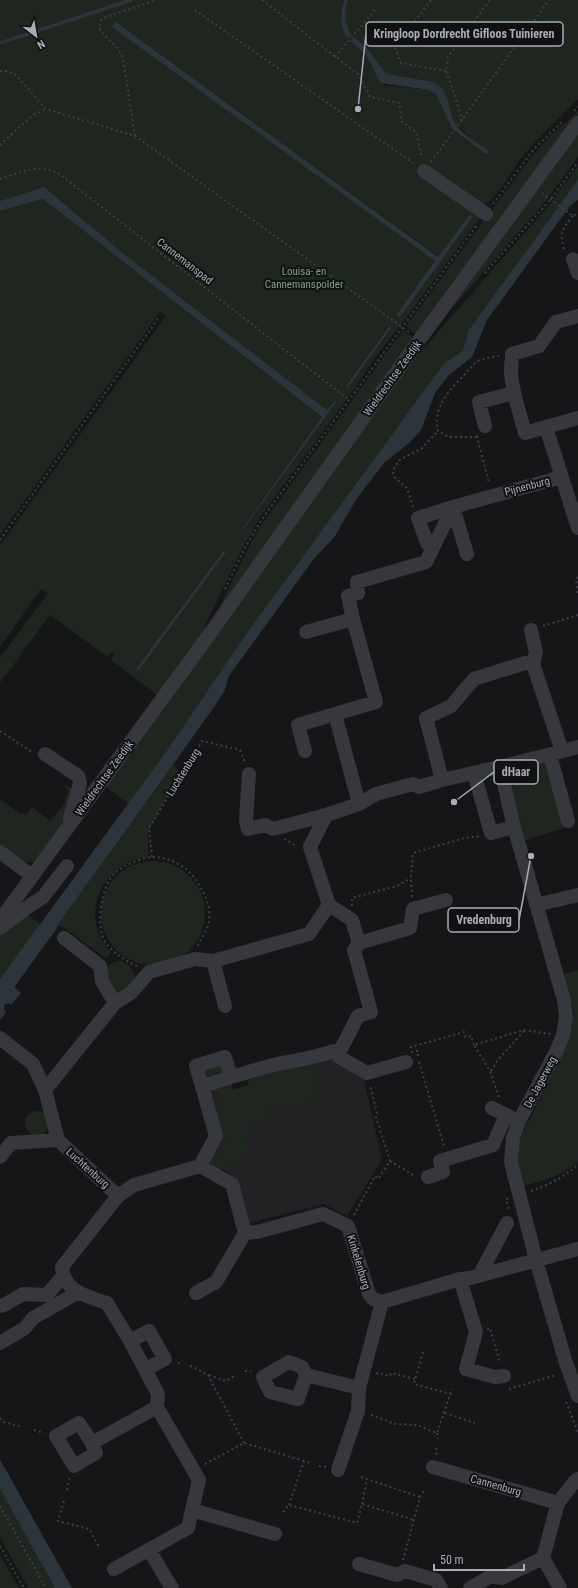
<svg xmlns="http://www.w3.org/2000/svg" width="578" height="1588" font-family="'Roboto Condensed',sans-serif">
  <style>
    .built { fill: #222225; fill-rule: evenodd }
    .green { fill: #1e261f; fill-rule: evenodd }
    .water { fill: #2c353c }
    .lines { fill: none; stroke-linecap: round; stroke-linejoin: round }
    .stream { stroke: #2c353c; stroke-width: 3.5 }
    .path { stroke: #3d3f44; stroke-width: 2; stroke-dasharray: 2 3; stroke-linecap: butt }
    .minor { stroke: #37383d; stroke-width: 14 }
    .labels { text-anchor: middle; stroke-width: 4; stroke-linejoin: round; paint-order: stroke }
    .street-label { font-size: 11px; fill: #a8adb8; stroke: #111113 }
    .park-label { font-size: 11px; fill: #7fa381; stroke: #111113 }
    .leader { fill: none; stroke: #a8adb8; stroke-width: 1.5 }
    .callout-dot { fill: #a8adb8; stroke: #111113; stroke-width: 1.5 }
    .callout { fill: #111113; stroke: #a8adb8; stroke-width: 1.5 }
    .callout-label { font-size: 12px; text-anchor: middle; font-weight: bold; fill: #a8adb8 }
  </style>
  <rect width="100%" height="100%" fill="#161618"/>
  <path class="built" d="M328,1055L363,1076L382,1159L347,1216L324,1204L248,1223L232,1175L205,1159L220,1135L206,1086ZM247,1077L249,1085L233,1090L231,1082Z"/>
  <path class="green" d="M0,0H344C340,14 339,26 348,39L351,35C345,23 344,12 348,0H578V99C559,118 539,136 522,157C510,172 501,195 484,205L480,218L401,325L377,355L350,395L261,516L242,549L208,619L202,635L159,696L111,660L114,654L111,652L108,657L50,615L0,683V658L48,593L41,589L0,647V545L166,316L160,312L0,535V211L43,199L322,417L241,529L242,531L337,401L335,400L328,411L124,254L44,187L0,201ZM116,22L439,257L469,215L473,217L399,317L396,315L435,261ZM354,37L368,49L384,71L388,74L434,82L444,92L455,123L487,155L456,132L451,126L436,95L429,90L384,85L365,54L350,41ZM388,326L391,328L348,388L346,386ZM224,550L226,552L138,670L137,668Z
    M578,111V119L419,337L406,326L528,161L548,138Z
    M578,133V157L545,202L448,313Z
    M578,166V180L468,331C464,352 463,352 445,362L244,637L168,749L129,804L105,786L417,353L425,347L549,205Z
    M403,330L417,340L214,618L251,543L260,527Z
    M174,764L180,774L148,831V857C112,861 85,898 99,934C102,941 106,946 111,952L110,955L106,958L64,928L57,926Z
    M546,764L565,828L525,840L512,788C515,769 530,768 546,764Z
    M65,785L72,788L66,818L54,840L35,862C21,865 10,852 0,845V798L21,815L23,813L26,815L32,807L50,821L66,801L64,800L69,791L64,786Z
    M101 913a52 52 0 1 1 104 0a52 52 0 1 1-104 0Z
    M26,913L41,925L0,979V934Z
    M121,961L130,966L135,976L132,985L120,992L115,991L105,973C108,965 113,961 121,961Z
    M578,970V1162C562,1176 544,1180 524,1186L516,1151L524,1129L532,1115L568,1041L571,1028L574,1013L564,974Z
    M222,1063L224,1071L205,1077L202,1068Z
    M314,1063L319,1099L293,1106L292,1103L266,1111L267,1118L248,1123L251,1136L245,1138L249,1151L242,1153L245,1162L218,1170L207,1160L211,1154L217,1157L227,1140L221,1136L215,1110L224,1108L219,1091L211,1093L210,1087L227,1082L230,1088H232L233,1090L249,1085L247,1077L256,1074L260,1076L278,1070Z
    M25 1123a12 12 0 1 1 24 0a12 12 0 1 1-24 0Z
    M0,1489L55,1588H28L0,1537Z
    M0,1555L19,1588H0Z"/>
  <path class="water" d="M344,0H348C344,12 345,23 351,35L348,39C339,26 340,15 344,0Z
    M116,22L438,257L470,214L473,217L399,318L396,315L435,261L112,27Z
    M354,37L368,49L384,71L388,74L434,82C449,90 448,109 455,123C461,134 478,143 489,151L488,154H486L456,132L451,126L436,95L429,90L381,83L365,54L350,41Z
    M578,180V200L570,206L487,320L472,357L448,376L435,393L421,430L409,443L385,462L357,498L335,536L313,560L229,676L224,692L214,707L150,797L59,923L55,931L15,986V988L21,993L11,1005L9,1003L5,1004L4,1009L6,1012L0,1020V979L168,749L244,637L445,362C463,352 464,352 468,331Z
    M44,187L124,254L327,410L336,400L337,401L242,531L241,530L322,417L43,199L0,211V201Z
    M389,326L391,328L348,388L346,386Z
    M224,550L226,552L139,670L136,669Z
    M0,1460L6,1470L72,1588H55L0,1489Z"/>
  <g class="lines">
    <path class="stream" d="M0,43L131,0"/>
    <path class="path" d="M262,0L359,75L370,97L399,103L402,122L416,132L422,158
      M431,0L395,47L401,63L446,71
      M195,10L413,163
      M335,57L376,9
      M0,71H6L15,74L46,109L135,136L409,332
      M574,111L578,107
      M462,121L456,99L446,71L448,57L490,0
      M135,136L123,58C117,44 107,40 99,28L101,20L106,17L157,0
      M0,145L33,115L46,109
      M431,162L549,0
      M0,179C19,173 38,163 58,173L349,400
      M542,193L573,216L578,213
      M493,204L534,149L562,122
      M564,249C559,233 562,229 573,216
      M485,273L551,199L578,162
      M478,436L477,437L489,483
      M477,437H449L438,431C432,408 450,389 465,374C469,370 473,364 478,361C484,358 493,357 500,356
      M413,507L407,488L394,477L393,472L395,466L400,460L422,448L438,431
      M0,540L160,316
      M578,577L576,579L578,595
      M225,589L246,546L262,519L478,224
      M543,626L578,615
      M0,731L32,752
      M284,839L295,845H297
      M152,857L149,828L202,741L240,750L245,762
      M412,897L411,878L413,853L465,838L480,836
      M352,906V898L397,886L411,878
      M137,966C126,961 114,954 106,943C95,929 101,886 114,874C123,866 140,858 152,857C168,856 188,867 196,880C204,893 213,908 208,925C206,933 200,940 197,947
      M418,1056V1051L412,1052L411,1047L464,1032L465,1037L471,1036L474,1045
      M419,1062L444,1146
      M491,1071L497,1061L524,1031
      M499,1097L490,1071L474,1045L524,1030L551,1034
      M390,1161L415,1176
      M531,1191C549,1184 564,1178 578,1164
      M508,1199H506L509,1210
      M354,1215L375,1176L378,1179L390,1161L376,1117L377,1113L370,1085
      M487,1329L490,1328L500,1363
      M423,1352L414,1384L450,1394
      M178,1363L183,1364
      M190,1366C199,1369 201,1372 208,1375L244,1443
      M245,1371H251
      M376,1373L390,1376L391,1373L415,1379
      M209,1375L226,1381L236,1375
      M509,1389L556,1375
      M566,1402L578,1432
      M445,1413L475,1423
      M371,1415L396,1424L417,1425L437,1433L452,1389
      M0,1418L4,1422L23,1427
      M34,1430L44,1433
      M437,1433L438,1439
      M436,1448L437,1451L436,1456
      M205,1464L244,1443L304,1461
      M319,1466L326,1467
      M361,1477L420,1497
      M67,1490L70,1477
      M64,1501L58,1521L89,1529L99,1547
      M362,1504L367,1479
      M289,1505L304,1461L311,1463
      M0,1506L46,1588
      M283,1512L289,1505L357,1523L362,1504L414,1520
      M0,1546L24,1588
      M403,1560L420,1497L425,1489"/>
    <path class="minor" d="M424,171L486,214
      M573,259L578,273
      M578,418L546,427L578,528
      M485,426L479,402L514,393
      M546,427L525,433C521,417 510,385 511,370C511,365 512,360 512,354L539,346L556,322L578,316
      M433,548L427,543L418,518L453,507L467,554
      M353,619L348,596L358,593L357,582L426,562L453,507L562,477
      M531,630L536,652L533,664
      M306,632L353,619L376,702L335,714L359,804
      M305,751L298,725L335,714
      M562,751L533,664L525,663L474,679L451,706L426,718L442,780C488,770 533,759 578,747
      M45,754L78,776L80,783L70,818
      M550,755L568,821
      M500,767L514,827L564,1000L566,1016L563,1035L557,1050L519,1121L513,1138L511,1162L536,1260L566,1363L578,1396
      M474,773L491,833L514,827
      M249,774L246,821L248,829L265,825L273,829L326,815
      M0,852L32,876
      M536,905L578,895
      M0,920L209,635L409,354L578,123
      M0,928L29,906L43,897L67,866
      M64,938L100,966L102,981L115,1003
      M359,943L410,928L413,909L446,900
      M213,961L225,1006
      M0,1038L33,1064L45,1090L58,1140
      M336,1051L339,1057L367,1073L406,1062
      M202,1086L196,1066L225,1057L231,1077
      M45,1090L115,1003L132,992L149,972L195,959L213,961L309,934L329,905
      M492,1108L506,1115
      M0,1157L11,1143L58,1140L118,1196
      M200,1166L232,1184L245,1233
      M428,1177L443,1172L440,1161L493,1145L506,1115L519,1121
      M479,1276L507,1223
      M460,1279L476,1332L466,1369L495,1377L504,1376
      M196,1293L216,1282L245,1233L257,1232L323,1214L348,1226L369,1294L373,1299L382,1302L359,1388L358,1411L338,1470
      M382,1302L460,1279L470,1278L578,1249
      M0,1306L4,1305L23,1294L47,1295L63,1276
      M130,1341L149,1331L165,1359L146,1369
      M0,1343L25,1328L33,1318L77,1293
      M289,1362L302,1367L306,1375L298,1399L270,1392L263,1377Z
      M306,1375L359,1388
      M79,1423L92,1443L96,1453L74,1466L56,1436Z
      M92,1443L157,1407L158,1394L130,1341L107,1303C86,1296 64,1292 62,1267L118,1196L134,1185L200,1166L216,1136L202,1086C228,1078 255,1069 282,1063C302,1060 322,1055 341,1049L358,1016L371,1012L354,950L359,943L352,920L329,905L310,847L326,815L359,804L376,794L413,784L419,787L442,780
      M433,1467L558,1503
      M192,1510L275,1534
      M149,1550L172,1588
      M543,1558L560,1588
      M359,1564L397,1575L405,1571L436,1580L441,1588
      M114,1569L188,1528L199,1480L157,1407
      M470,1588L491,1576L502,1578L543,1558L558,1503L575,1481L578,1479"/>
  </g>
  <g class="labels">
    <g class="street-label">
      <text transform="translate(185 261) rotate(38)" y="4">Cannemanspad</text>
      <text transform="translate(392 378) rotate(-54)" y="4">Wieldrechtse Zeedijk</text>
      <text transform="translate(527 486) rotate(-15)" y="4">Pijnenburg</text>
      <text transform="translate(183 772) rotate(-58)" y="4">Luchtenburg</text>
      <text transform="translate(104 778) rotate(-54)" y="4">Wieldrechtse Zeedijk</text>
      <text transform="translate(540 1082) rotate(-62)" y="4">De Jagerweg</text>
      <text transform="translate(88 1168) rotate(42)" y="4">Luchtenburg</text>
      <text transform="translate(359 1262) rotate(73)" y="4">Kinkelenburg</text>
      <text transform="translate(496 1485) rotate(16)" y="4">Cannenburg</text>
    </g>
    <g class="park-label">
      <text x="304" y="275">Louisa- en<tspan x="304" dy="13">Cannemanspolder</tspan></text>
    </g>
  </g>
  <path class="leader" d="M358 109L366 34M454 802L494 772M531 856L519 920"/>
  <g class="callout-dot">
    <circle cx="358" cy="109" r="4"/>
    <circle cx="454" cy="802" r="4"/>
    <circle cx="531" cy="856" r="4"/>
  </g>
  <g class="callout">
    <rect x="366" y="22" width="197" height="24" rx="4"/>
    <rect x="494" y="760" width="44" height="24" rx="4"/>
    <rect x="448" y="908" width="71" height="24" rx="4"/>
  </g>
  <g class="callout-label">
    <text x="464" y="38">Kringloop Dordrecht Gifloos Tuinieren</text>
    <text x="516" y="776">dHaar</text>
    <text x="484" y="924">Vredenburg</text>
  </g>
  <g transform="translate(36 36) rotate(149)" stroke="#111113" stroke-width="3" paint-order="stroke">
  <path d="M0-3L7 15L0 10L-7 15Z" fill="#a8adb8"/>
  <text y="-6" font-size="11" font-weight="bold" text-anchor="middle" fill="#a8adb8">N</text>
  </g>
  <path d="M434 1564v6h90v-6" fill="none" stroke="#a8adb8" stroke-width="2"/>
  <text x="440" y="1564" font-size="12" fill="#a8adb8" stroke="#111113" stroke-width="3" paint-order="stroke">50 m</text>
</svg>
